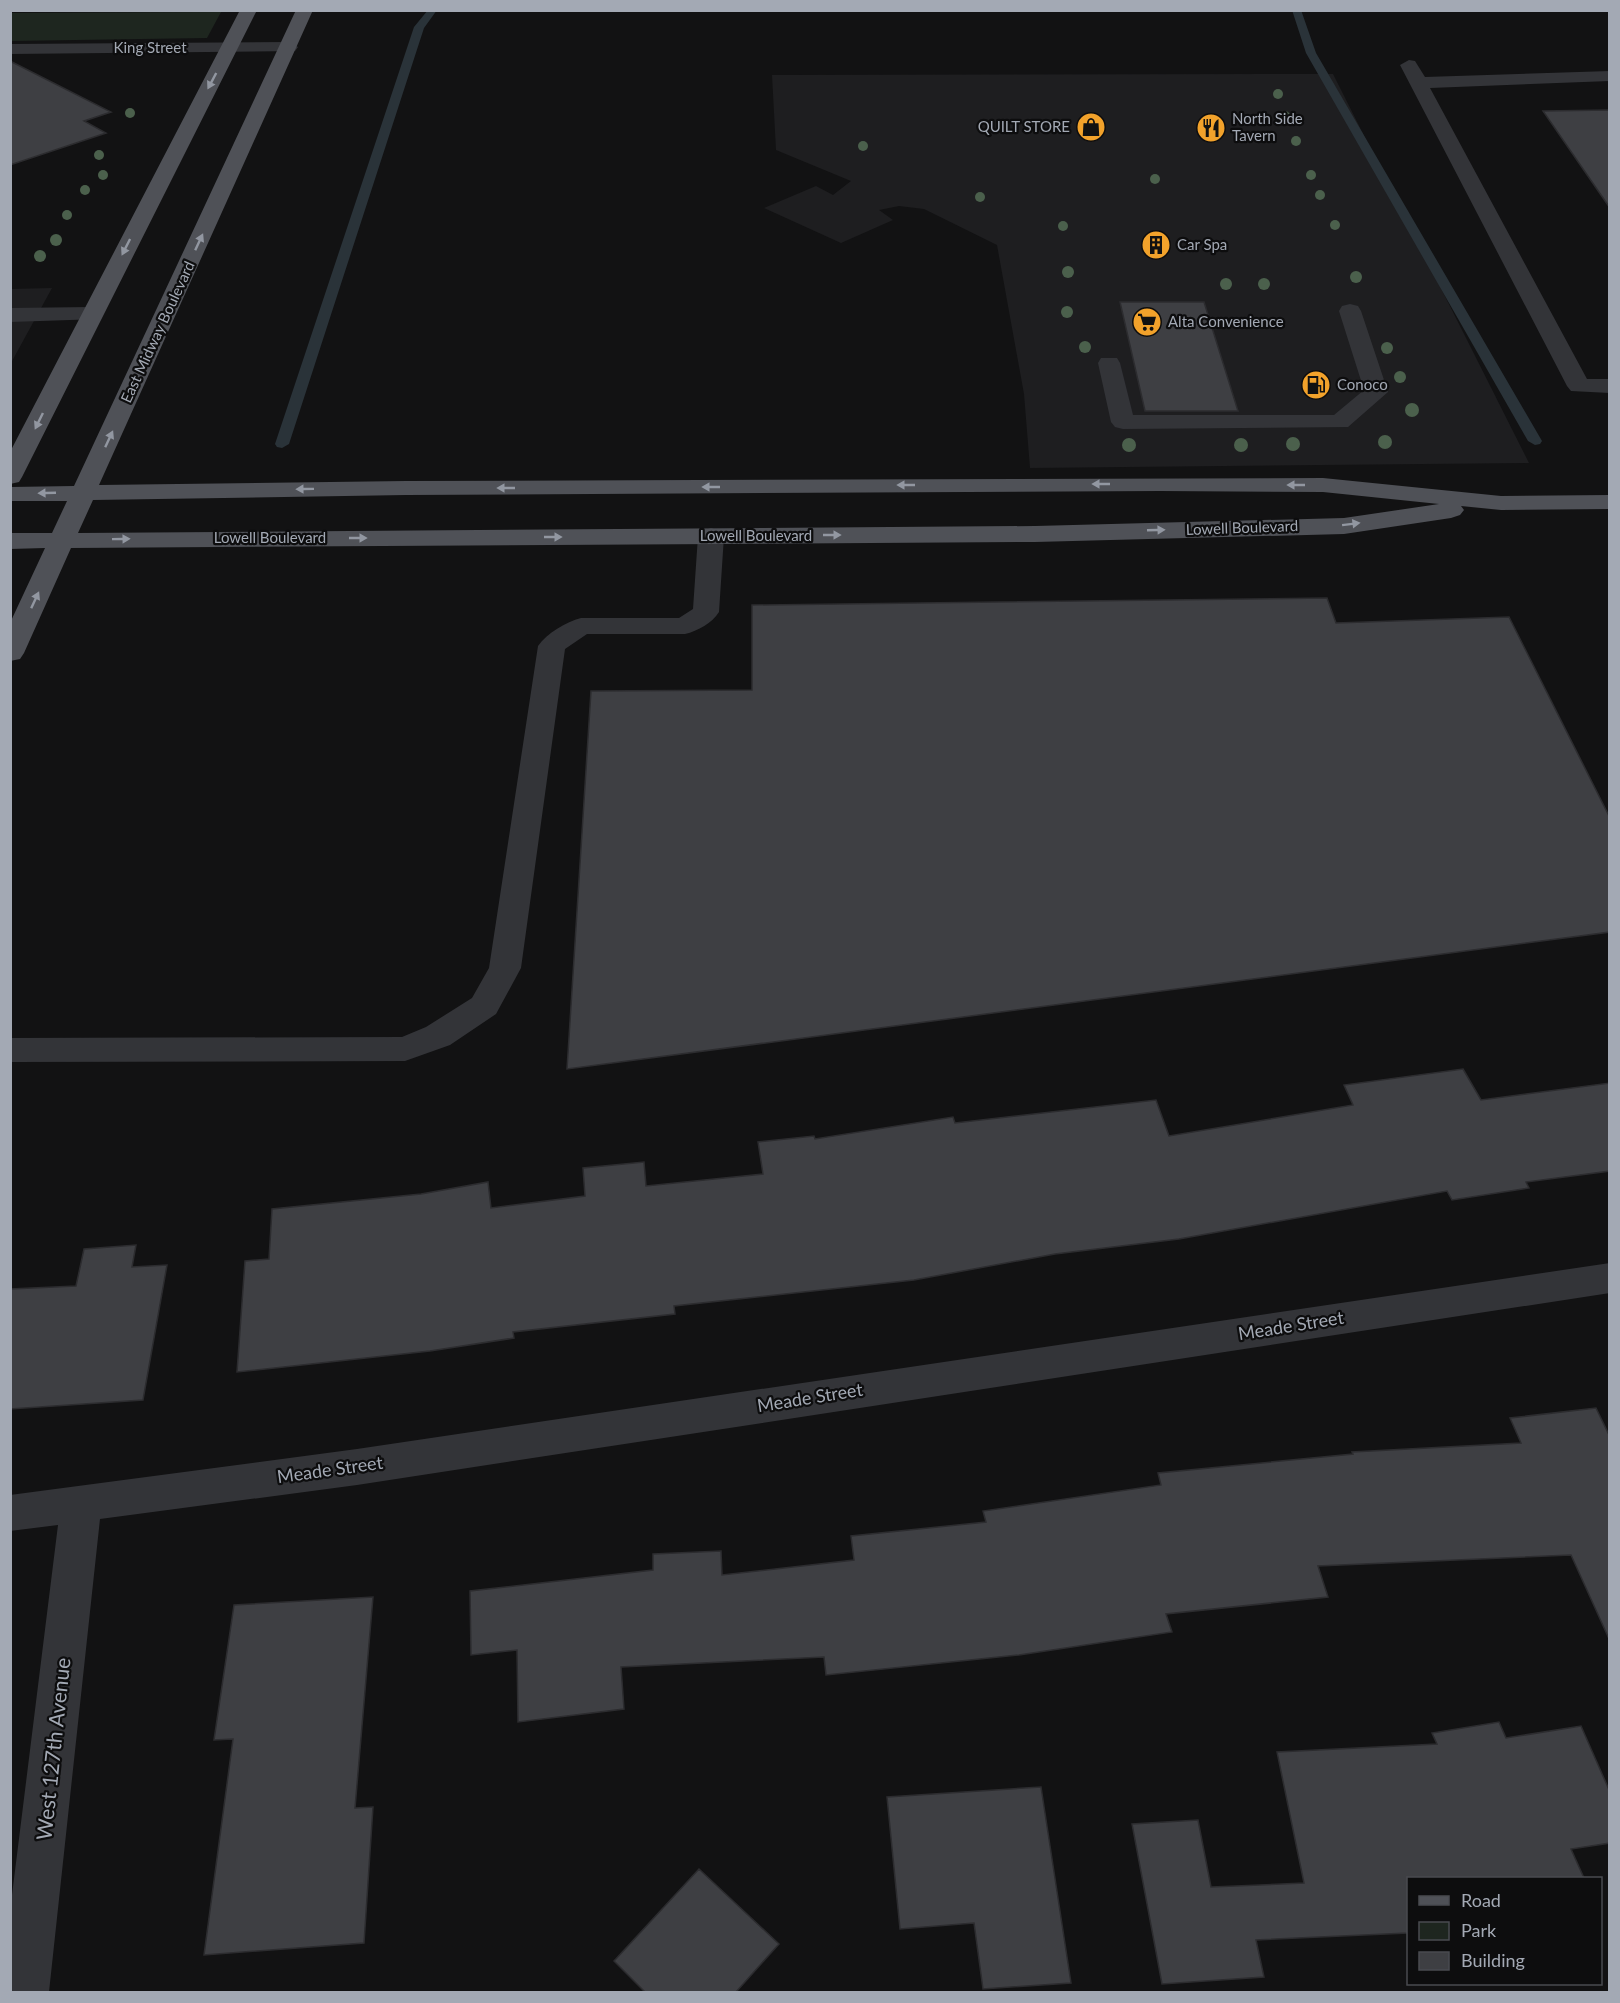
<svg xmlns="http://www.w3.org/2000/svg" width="1620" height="2003" font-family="Lato,sans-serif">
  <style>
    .built { fill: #1e1e20 }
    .green { fill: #1e261f }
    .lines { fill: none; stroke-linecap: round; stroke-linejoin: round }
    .stream { fill: #2a3339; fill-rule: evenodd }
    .building { fill: #3e3f43; stroke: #2c2c2f; stroke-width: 1.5 }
    .minor { fill: #333438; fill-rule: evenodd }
    .major { fill: #4f5157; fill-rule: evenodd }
    .tree { fill: #4b604c }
    .oneway { fill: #9297a1 }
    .labels { text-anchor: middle; stroke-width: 4.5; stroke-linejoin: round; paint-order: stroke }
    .far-street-label { font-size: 15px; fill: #a3a9b4; stroke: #0d0d0e }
    .far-poi-label { font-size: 15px; fill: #a3a9b4; stroke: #0d0d0e; text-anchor: start }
    .street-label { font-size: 18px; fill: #a3a9b4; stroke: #0d0d0e }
    .near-street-label { font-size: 21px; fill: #a3a9b4; stroke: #0d0d0e }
  </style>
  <rect width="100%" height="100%" fill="#121213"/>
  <path class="built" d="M1333,74L1529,463L1030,468L1024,394L997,245L924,209L899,206L879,210L893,220L841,243L764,208L816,186L833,195L851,181L776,150L772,75Z
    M52,288L11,363V289Z"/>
  <path class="green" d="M221,12L207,38L11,41V13Z"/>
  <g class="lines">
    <path class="stream" d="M428,10H437L424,28L289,444L282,448L277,447L275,444L414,27Z
      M1292,10H1301L1316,53L1542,441L1540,444L1535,445L1528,441L1306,53Z"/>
  </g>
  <path class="building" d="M10,61L111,112L84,121L106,133L10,165Z
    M1610,110V208L1543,111Z
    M1120,302H1204L1238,411H1145Z
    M1327,598L1336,623L1509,617L1610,818V932L567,1069L591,691L752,690V605Z
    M1463,1069L1481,1100L1610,1083V1171L1526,1182L1529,1188L1452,1200L1447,1191L1179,1239L1055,1254L914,1280L674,1306L675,1314L513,1332L514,1338L430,1351L237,1372L245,1261L269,1259L272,1209L421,1194L488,1182L491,1208L585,1196L583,1168L644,1162L646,1186L763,1174L758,1142L814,1136L815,1139L953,1117L955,1123L1156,1100L1169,1136L1353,1105L1344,1085Z
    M136,1245L132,1267L167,1265L143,1400L10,1409V1289L76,1286L84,1249Z
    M1596,1408L1610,1437V1641L1571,1555L1318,1566L1328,1597L1166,1614L1172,1632L1019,1655L826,1675L824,1657L621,1667L624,1709L518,1722L517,1650L471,1655L470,1591L653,1570V1554L721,1551L722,1575L854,1560L851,1536L986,1522L983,1511L1161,1485L1158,1473L1353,1454L1352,1452L1521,1443L1510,1418Z
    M373,1597L355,1808L373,1807L364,1943L204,1955L233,1739L214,1740L234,1605Z
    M1499,1722L1506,1738L1581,1726L1610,1792V1843L1571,1849L1584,1878H1408V1933L1256,1940L1264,1977L1162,1984L1132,1824L1198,1820L1211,1887L1304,1883L1277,1752L1437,1744L1432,1733Z
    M1041,1787L1071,1983L983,1989L974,1923L900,1929L887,1797Z
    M699,1869L779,1944L736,1992H645L614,1961Z"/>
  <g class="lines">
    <path class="minor" d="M289,42L298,47L295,51L10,54V44Z
      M1409,60L1415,61L1425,77L1610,71V81L1430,88L1587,379H1610V393L1571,391L1567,386L1400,65Z
      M1350,304L1358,306L1361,311L1388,392L1348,427L1123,429L1115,427L1111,422L1098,363L1101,358H1117L1120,363L1133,415H1334L1364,390L1339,311L1342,306Z
      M92,307L100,309L103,314L100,319L10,322V308Z
      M711,528L720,531L724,536L719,612C712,623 698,631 685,634H587L565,649L521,968L496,1014L450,1045L405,1061L10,1062V1038L402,1037L426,1027L472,998L489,968L538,646C547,633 566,622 581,618H679L693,609L698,536L702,531Z
      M1610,1263V1293L357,1485L100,1519L49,1992H10V1911L58,1525L10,1531V1495L357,1449Z"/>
    <path class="major" d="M240,10H257L22,477L19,482L10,484V452Z
      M296,10H313L99,485L406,481L1323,478L1501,496L1610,495V509L1501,510L1461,506L1464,510L1460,515L1451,518L1344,534L1035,542L71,548L24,653L20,659L10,661V623L45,548L10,549V533H52L67,501H10V487L74,486ZM1160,491L1323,492L1439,504L1344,518L1035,526L78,533L93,500L406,495Z"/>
  </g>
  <g class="tree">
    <circle cx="1278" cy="94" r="5"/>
    <circle cx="130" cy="113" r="5"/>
    <circle cx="1285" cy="116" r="5"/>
    <circle cx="1296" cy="141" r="5"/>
    <circle cx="863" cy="146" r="5"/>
    <circle cx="99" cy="155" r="5"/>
    <circle cx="103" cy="175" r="5"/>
    <circle cx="1311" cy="175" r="5"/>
    <circle cx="1155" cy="179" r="5"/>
    <circle cx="85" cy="190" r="5"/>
    <circle cx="1320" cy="195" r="5"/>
    <circle cx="980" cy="197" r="5"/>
    <circle cx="67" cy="215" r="5"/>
    <circle cx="1335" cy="225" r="5"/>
    <circle cx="1063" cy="226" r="5"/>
    <circle cx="56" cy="240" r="6"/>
    <circle cx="40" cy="256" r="6"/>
    <circle cx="1068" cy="272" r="6"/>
    <circle cx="1356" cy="277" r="6"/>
    <circle cx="1226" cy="284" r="6"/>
    <circle cx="1264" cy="284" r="6"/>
    <circle cx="1067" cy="312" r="6"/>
    <circle cx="1085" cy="347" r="6"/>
    <circle cx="1387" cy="348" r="6"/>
    <circle cx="1400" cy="377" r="6"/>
    <circle cx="1412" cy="410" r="7"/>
    <circle cx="1385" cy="442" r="7"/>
    <circle cx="1293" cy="444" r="7"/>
    <circle cx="1129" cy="445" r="7"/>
    <circle cx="1241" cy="445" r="7"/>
  </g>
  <defs><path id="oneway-solid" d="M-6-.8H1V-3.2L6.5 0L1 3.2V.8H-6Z" transform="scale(1.5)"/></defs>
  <g class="oneway">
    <use href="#oneway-solid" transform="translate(212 81) rotate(118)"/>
    <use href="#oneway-solid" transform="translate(199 242) rotate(-65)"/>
    <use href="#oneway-solid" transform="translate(126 247) rotate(117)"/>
    <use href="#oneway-solid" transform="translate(39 421) rotate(116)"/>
    <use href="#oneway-solid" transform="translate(109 439) rotate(-65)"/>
    <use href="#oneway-solid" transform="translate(1101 484) rotate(180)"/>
    <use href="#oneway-solid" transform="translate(906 485) rotate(180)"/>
    <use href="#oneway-solid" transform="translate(1296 485) rotate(-180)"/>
    <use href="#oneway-solid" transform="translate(711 487) rotate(180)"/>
    <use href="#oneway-solid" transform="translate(506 488) rotate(180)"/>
    <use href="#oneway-solid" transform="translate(305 489) rotate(179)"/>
    <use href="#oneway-solid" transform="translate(47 493) rotate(178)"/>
    <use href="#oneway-solid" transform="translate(1351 524) rotate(-7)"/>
    <use href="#oneway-solid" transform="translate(1156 530) rotate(-2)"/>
    <use href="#oneway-solid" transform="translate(832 535)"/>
    <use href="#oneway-solid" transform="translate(553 537)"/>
    <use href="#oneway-solid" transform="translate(358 538)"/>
    <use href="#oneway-solid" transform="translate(121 539) rotate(-1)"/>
    <use href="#oneway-solid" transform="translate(35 600) rotate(-65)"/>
  </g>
  <defs>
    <g id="shop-disc" transform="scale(1.5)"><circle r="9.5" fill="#f2a22b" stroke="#0d0d0e"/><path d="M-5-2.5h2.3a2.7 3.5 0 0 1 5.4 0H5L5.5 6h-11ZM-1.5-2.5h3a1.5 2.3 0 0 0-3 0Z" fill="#111"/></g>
    <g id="restaurant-disc" transform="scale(1.5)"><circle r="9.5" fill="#f2a22b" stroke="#0d0d0e"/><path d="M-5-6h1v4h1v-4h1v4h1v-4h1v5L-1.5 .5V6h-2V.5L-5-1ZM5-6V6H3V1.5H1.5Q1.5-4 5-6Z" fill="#111"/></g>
    <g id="building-disc" transform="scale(1.5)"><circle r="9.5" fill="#f2a22b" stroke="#0d0d0e"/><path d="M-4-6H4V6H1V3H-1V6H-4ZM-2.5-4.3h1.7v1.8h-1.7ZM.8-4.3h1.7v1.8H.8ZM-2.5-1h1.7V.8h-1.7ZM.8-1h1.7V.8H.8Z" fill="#111"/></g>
    <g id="supermarket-disc" transform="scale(1.5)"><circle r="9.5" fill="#f2a22b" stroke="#0d0d0e"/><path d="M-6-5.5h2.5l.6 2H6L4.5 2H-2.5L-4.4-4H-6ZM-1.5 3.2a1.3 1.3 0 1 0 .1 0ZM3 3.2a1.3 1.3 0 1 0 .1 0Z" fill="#111"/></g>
    <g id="fuel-disc" transform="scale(1.5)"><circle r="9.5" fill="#f2a22b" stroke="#0d0d0e"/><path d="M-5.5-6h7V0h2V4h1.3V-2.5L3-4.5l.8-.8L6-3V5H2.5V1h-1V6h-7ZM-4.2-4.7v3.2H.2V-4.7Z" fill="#111"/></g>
  </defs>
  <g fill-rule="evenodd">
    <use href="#shop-disc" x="1091" y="127"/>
    <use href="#restaurant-disc" x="1211" y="128"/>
    <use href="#building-disc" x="1156" y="245"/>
    <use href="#supermarket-disc" x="1147" y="322"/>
    <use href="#fuel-disc" x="1316" y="385"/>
  </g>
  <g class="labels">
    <g class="far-street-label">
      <text x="150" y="53">King Street</text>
      <text transform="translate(158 332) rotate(-65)" y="5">East Midway Boulevard</text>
      <text transform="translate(1242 528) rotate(-2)" y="5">Lowell Boulevard</text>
      <text x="756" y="541">Lowell Boulevard</text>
      <text x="270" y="543">Lowell Boulevard</text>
    </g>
    <g class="far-poi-label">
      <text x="1232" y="124">North Side<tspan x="1232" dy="17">Tavern</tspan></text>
      <text x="1070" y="132" text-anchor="end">QUILT STORE</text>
      <text x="1177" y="250">Car Spa</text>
      <text x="1168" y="327">Alta Convenience</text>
      <text x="1337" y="390">Conoco</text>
    </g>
    <g class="street-label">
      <text transform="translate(1291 1326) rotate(-9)" y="6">Meade Street</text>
      <text transform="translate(810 1398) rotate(-9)" y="6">Meade Street</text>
      <text transform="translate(330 1470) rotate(-8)" y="6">Meade Street</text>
    </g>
    <g class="near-street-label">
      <text transform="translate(54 1749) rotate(-84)" y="7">West 127th Avenue</text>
    </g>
  </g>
  <rect width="1620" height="2003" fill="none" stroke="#a3a9b4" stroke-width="24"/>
  <rect x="1407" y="1877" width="195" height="108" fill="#0d0d0e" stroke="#494b50" stroke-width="1.5"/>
  <rect x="1419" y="1896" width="30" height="9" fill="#4f5157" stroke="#494b50" stroke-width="1.5"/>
  <text x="1461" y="1907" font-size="18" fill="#a3a9b4">Road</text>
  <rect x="1419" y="1922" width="30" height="18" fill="#1e261f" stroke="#494b50" stroke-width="1.5"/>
  <text x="1461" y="1937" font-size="18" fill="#a3a9b4">Park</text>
  <rect x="1419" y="1952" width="30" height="18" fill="#3e3f43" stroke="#494b50" stroke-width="1.5"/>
  <text x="1461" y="1967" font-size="18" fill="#a3a9b4">Building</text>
</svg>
